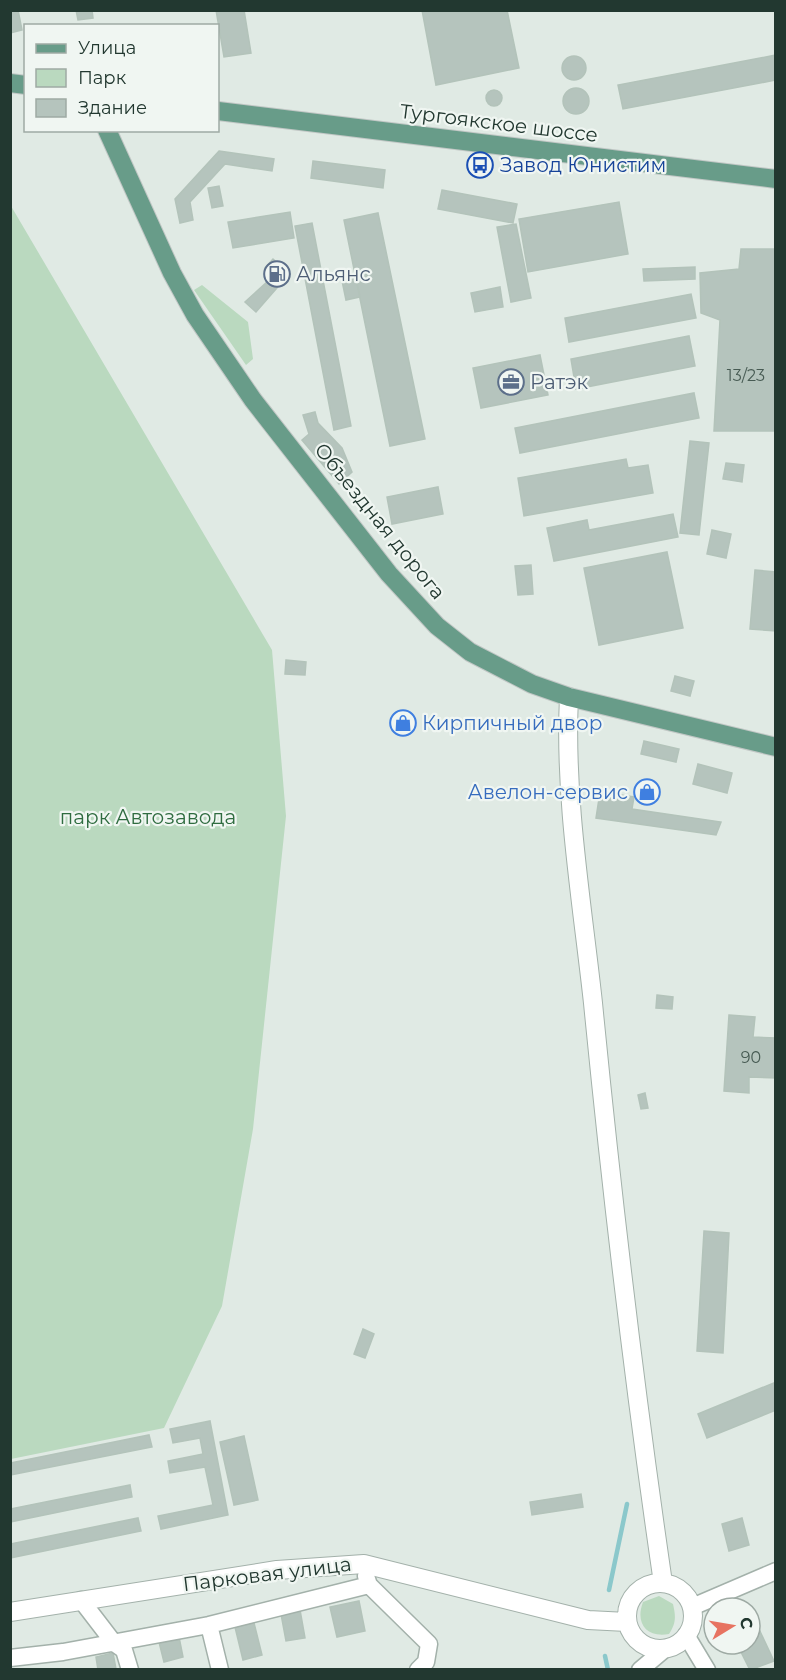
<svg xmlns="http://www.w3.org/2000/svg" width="786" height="1680" font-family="Montserrat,sans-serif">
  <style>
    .green { fill: #bad9bf }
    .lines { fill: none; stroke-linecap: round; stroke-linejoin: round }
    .stream { stroke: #8bc8cb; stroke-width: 4.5 }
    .building { fill: #b5c4bd; stroke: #b3c3ba; stroke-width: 1.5 }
    .minor-casing { stroke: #a3b1aa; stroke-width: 19 }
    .tertiary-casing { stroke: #a3b1aa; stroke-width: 20 }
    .primary-casing { stroke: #c1c7c5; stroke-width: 20 }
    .minor { stroke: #fff; stroke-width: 16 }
    .tertiary { stroke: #fff; stroke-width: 18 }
    .primary { stroke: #689c89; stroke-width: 18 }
    .labels { text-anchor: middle; stroke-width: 4.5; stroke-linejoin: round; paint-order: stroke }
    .number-label { font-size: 16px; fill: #475b53 }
    .street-label { font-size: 20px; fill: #223830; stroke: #f0f6f2 }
    .transit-label { font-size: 20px; fill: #164399; stroke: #f0f6f2; text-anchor: start }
    .service-label { font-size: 20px; fill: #4e5e75; stroke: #f0f6f2; text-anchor: start }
    .shop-label { font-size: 20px; fill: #366cbe; stroke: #f0f6f2; text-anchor: start }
    .park-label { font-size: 20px; fill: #2f6c40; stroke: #f0f6f2 }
  </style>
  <rect width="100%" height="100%" fill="#e0eae4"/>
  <path class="green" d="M11,206L272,650L286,816L253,1129L222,1306L164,1428L11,1459Z
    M202,285L248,322L253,359L246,365L194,290Z
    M659,1596L673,1604C676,1617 676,1623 669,1634C646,1638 635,1623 643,1602Z"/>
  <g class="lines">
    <path class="stream" d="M609,1590L627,1504
      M605,1656L608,1670"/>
  </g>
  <path class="building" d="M10,10H18L22,30L10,33Z
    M76,10H92L93,18L78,20Z
    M216,10H244L251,53L224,57Z
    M422,10H507L519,68L436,85Z
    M776,55V80L623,109L618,85Z
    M562 68a12 12 0 1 1 24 0a12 12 0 1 1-24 0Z
    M563 101a13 13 0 1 1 26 0a13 13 0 1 1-26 0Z
    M486 98a8 8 0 1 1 16 0a8 8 0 1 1-16 0Z
    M219,151L274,159L272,171L225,164L190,202L193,220L180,223L175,199Z
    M313,161L385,170L383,188L311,178Z
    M219,186L223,206L212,208L208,188Z
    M442,190L517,204L513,223L438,209Z
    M619,202L628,254L528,272L519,219Z
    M290,212L294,238L233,248L228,222Z
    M378,213L425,439L390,446L344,220Z
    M312,223L351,426L334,430L295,226Z
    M516,224L531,298L511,302L497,227Z
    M741,249H776V431H714L720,320L701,313L700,273L739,269Z
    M273,259L290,274L276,289L268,281L273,275L265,268Z
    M695,267V279L644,281L643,269Z
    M355,274L360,297L346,300L341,276Z
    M268,281L276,289L256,312L245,302Z
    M500,287L503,307L475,312L471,293Z
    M691,294L696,318L569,342L565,318Z
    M689,336L695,366L576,389L571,359Z
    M540,355L548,395L481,408L473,368Z
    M694,393L699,418L520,453L515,428Z
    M315,412L318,423L342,448L352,472L339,484L302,440L309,434L303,415Z
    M690,441L709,443L699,535L680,533Z
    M626,459L628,468L648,465L653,493L524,516L518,478Z
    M726,463L744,465L742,482L723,479Z
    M438,487L443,514L392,524L387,497Z
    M673,514L678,537L554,561L547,528L587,520L589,530Z
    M712,530L731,534L726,558L707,554Z
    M667,552L683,628L599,645L584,568Z
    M531,565L533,594L518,595L515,566Z
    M755,570L776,572V631L750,629Z
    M286,660L306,662L305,675L285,674Z
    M675,676L694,681L690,696L671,691Z
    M644,741L679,749L676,762L641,754Z
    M698,764L732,773L727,793L693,784Z
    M600,792L634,797L632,809L721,822L716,835L596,818Z
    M657,995L673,997L672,1009L656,1008Z
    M729,1015L755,1017L753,1037L776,1038V1078L749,1077V1093L724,1091Z
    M645,1093L648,1108L641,1109L638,1095Z
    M704,1231L729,1233L723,1353L697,1351Z
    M363,1329L374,1334L365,1358L354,1354Z
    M776,1382V1410L707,1438L698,1414Z
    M210,1421L228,1515L161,1529L158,1516L213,1505L205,1467L170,1473L168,1461L203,1454L200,1438L173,1443L170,1429Z
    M149,1435L152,1447L10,1475V1463Z
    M244,1436L258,1500L234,1505L220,1442Z
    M130,1485L132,1497L10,1522V1509Z
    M581,1494L583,1507L532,1515L530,1502Z
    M138,1518L141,1531L10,1558V1544Z
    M742,1518L749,1545L729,1551L722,1524Z
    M359,1601L365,1631L337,1637L330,1607Z
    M300,1610L305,1638L286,1641L281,1614Z
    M254,1623L262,1655L243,1660L235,1627Z
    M757,1625L774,1661L750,1670L737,1644H750V1628Z
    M179,1637L183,1657L164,1662L159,1642Z
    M113,1653L116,1669L124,1670H98L96,1657Z"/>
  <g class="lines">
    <g class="minor-casing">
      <path id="minor" d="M366,1576L369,1585L429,1644L426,1662L418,1670
        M81,1600L114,1643L124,1650L130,1670
        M692,1607L776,1571
        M209,1625L220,1670
        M686,1635L707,1670
        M10,1658L63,1652L209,1625L369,1585
        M640,1670L666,1648"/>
    </g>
    <g class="tertiary-casing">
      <path id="tertiary" d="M569,697C564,798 582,902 593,1003C612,1197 635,1391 663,1583
        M627 1616a33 33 0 1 1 66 0a33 33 0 1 1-66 0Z
        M10,1612L277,1570L364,1564L588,1620L627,1622"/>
    </g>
    <g class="primary-casing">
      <path id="primary" d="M10,83L26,85
        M218,111L776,179
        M107,130L172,273L195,315L253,400L389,574L437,626L470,652L532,684L569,697L776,747"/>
    </g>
    <use href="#minor" class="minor"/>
    <use href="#tertiary" class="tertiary"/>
    <use href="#primary" class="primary"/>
  </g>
  <defs>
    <g id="bus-ring" transform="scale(1.35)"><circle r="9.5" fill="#f0f6f2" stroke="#1a4fb4" stroke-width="1.5"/><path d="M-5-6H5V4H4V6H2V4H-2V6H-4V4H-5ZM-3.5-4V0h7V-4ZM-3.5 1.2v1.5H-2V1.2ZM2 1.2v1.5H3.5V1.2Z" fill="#1a4fb4"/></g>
    <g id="fuel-ring" transform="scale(1.35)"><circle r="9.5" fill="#f0f6f2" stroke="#5c6f8a" stroke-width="1.5"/><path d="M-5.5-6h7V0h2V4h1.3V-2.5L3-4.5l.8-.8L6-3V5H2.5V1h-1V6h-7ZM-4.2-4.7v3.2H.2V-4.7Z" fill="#5c6f8a"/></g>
    <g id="office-ring" transform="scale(1.35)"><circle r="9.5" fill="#f0f6f2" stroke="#5c6f8a" stroke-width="1.5"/><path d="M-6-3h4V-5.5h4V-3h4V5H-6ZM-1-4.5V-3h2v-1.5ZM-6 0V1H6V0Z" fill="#5c6f8a"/></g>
    <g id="shop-ring" transform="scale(1.35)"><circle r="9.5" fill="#f0f6f2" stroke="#3f7fe0" stroke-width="1.5"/><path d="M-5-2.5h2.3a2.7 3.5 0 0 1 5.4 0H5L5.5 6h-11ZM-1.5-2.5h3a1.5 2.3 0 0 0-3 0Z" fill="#3f7fe0"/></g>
  </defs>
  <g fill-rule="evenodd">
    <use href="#bus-ring" x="480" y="165"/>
    <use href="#fuel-ring" x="277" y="274"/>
    <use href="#office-ring" x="511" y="382"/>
    <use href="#shop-ring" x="403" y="723"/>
    <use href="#shop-ring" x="647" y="792"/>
  </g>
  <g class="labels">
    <g class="number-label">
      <text x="746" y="381">13/23</text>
      <text x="751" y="1063">90</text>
    </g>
    <g class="street-label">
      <text transform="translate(499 123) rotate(7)" y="7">Тургоякское шоссе</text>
      <text transform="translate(380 521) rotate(51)" y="7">Объездная дорога</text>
      <text transform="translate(267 1574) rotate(-7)" y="7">Парковая улица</text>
    </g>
    <g class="transit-label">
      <text x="500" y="172">Завод Юнистим</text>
    </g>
    <g class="service-label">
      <text x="296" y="281">Альянс</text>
      <text x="530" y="389">Ратэк</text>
    </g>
    <g class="shop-label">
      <text x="422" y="730">Кирпичный двор</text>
      <text x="628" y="799" text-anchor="end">Авелон-сервис</text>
    </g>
    <g class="park-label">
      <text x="148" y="824">парк Автозавода</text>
    </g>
  </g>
  <rect width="786" height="1680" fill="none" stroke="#223830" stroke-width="24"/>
  <rect x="24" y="24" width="195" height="108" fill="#f0f6f2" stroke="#9eaaa4" stroke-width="1.5"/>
  <rect x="36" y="44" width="30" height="9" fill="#689c89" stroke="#9eaaa4" stroke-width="1.5"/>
  <text x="78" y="54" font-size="18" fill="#223830">Улица</text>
  <rect x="36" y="69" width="30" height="18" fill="#bad9bf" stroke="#9eaaa4" stroke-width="1.5"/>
  <text x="78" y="84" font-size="18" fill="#223830">Парк</text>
  <rect x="36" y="99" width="30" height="18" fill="#b5c4bd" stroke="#9eaaa4" stroke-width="1.5"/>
  <text x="78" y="114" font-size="18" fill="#223830">Здание</text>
  <g transform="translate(732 1626) rotate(79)"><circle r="28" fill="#f0f6f2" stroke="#9eaaa4" stroke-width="1.5"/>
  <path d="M0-4.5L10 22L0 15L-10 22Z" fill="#e77361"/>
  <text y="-9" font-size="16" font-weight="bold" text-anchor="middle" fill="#223830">С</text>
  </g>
</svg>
